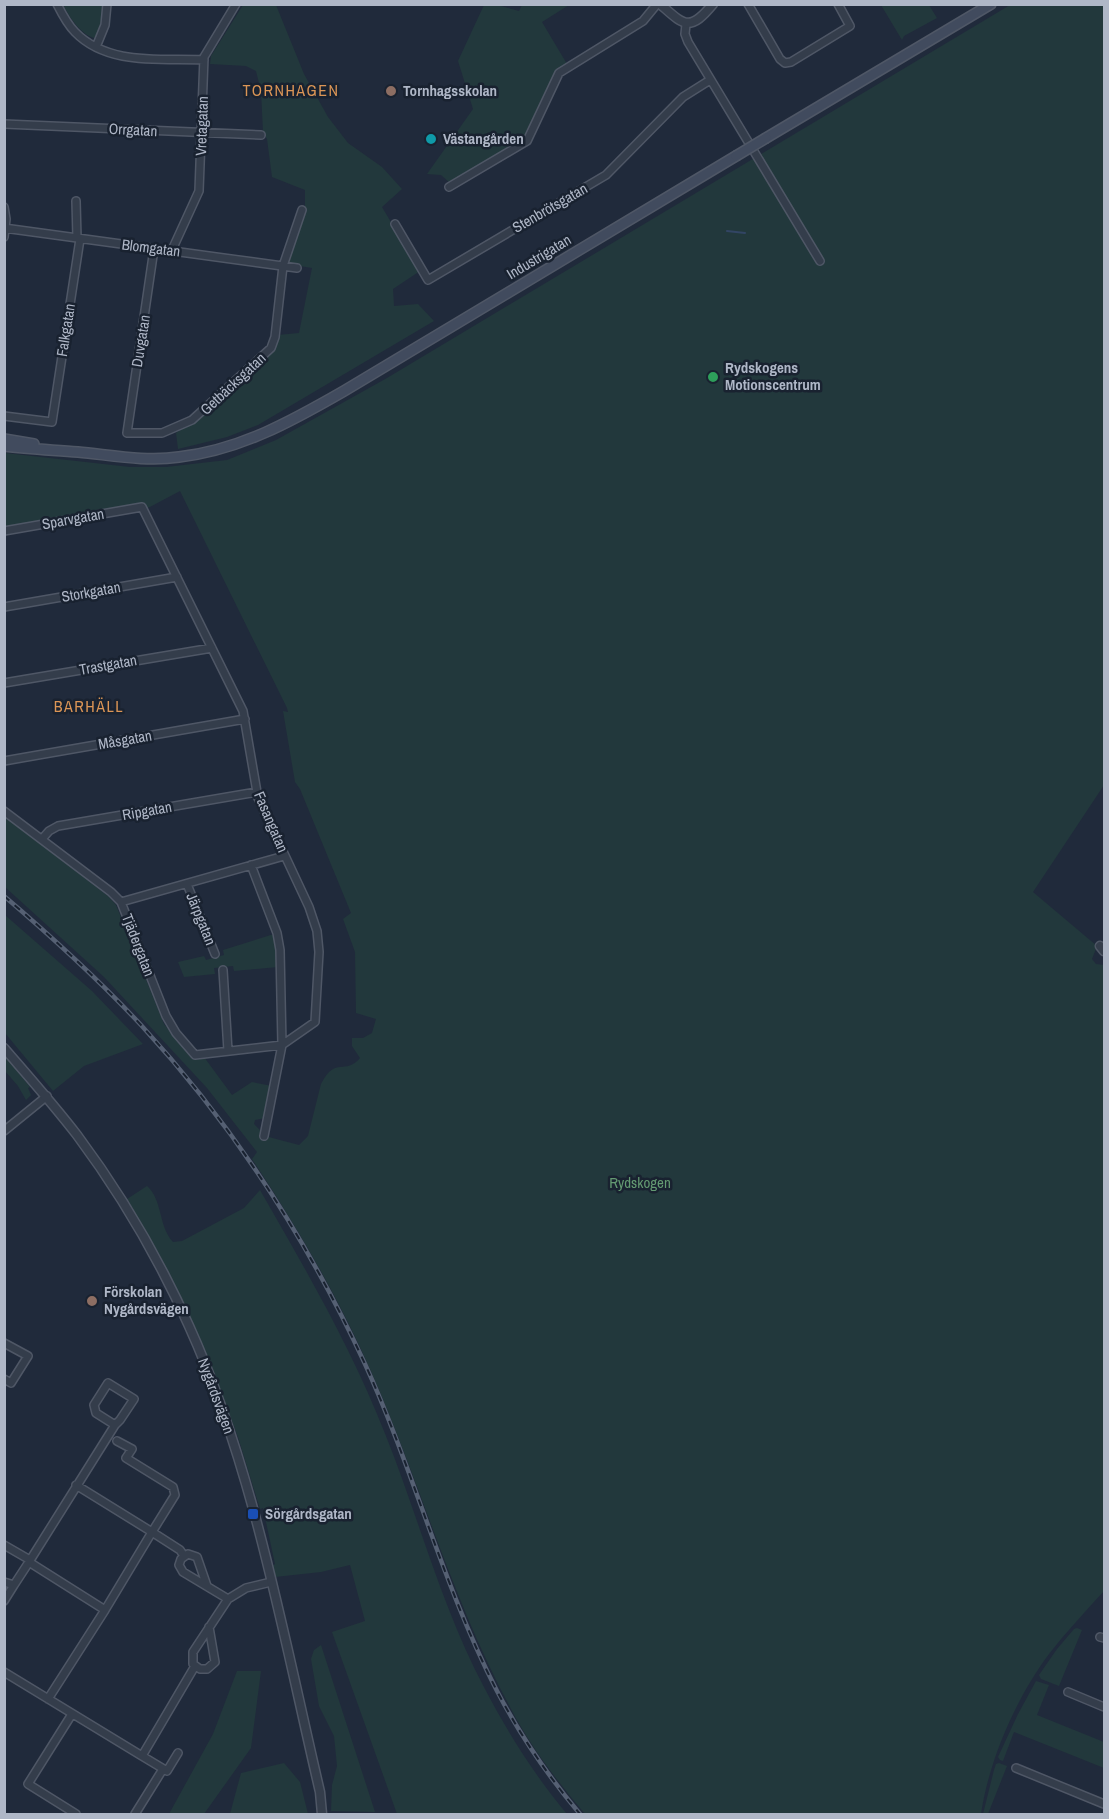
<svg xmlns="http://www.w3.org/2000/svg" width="1109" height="1819" font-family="'Archivo Narrow',sans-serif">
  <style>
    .green { fill: #22383c }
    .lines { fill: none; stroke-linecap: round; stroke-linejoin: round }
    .stream { stroke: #324564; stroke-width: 2 }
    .minor-casing { stroke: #4f5766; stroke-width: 10 }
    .tertiary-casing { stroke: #4f5766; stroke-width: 11 }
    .secondary-casing { stroke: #4f5766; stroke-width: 12 }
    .minor { stroke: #343d4b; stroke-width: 7 }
    .tertiary { stroke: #343d4b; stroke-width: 8 }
    .secondary { stroke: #414b5e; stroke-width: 9 }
    .rail-casing { stroke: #556073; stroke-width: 4.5 }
    .rail { stroke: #192230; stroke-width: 2; stroke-dasharray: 7; stroke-linecap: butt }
    .secondary-bridge-casing { stroke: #4f5766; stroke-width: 12; stroke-linecap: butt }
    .secondary-bridge { stroke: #414b5e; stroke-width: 9 }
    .education-dot { fill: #8d6e63; stroke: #192230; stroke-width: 2 }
    .culture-dot { fill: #0f9aa8; stroke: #192230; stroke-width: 2 }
    .leisure-dot { fill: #2e9e5b; stroke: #192230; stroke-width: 2 }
    .transit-dot { fill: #1a4fb4; stroke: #192230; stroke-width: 2 }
    .labels { text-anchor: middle; stroke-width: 5; stroke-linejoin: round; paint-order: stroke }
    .poi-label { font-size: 15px; font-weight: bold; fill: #afb7c7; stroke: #192230; text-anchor: start }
    .street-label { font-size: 15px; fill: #afb7c7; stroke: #192230 }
    .park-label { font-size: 15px; fill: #649a72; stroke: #192230 }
    .neighbourhood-label { font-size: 16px; letter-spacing: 1.5px; fill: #db9556; stroke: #192230 }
  </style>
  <rect width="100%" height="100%" fill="#202a3b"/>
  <path class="green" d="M63,5H104L100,32L94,38C79,33 70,17 63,5Z
    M243,5H276L304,74L328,117L348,143L382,167L402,189L382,207L420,271L393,289L394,306L418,304L434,321L258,425L227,437L178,449L176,433L208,411L273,351L278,335L299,333L312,268L287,264L305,211V190L272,177L267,139L263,132L261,91L256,71L246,66L210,64L211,56Z
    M484,5H497L519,11L522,5H569L542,22L567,64L557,70L526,138L450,183L441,175L427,174L473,109L458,61Z
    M881,5H929L937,18L904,36L902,40Z
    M1010,5H1104V785L1033,892L1097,946L1092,959L1096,964L1104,965V1591C1085,1612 1066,1632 1049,1654C1016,1698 989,1760 981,1814H585C557,1781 530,1746 510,1707C457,1609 425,1500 382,1397C347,1312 303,1236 252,1159L257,1152L207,1088L104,977L5,887V817L108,896L116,905L164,1024L192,1059L204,1057L232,1095L252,1082L272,1086L265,1118L255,1120L254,1124L261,1131V1135L299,1145L308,1136L321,1084C336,1055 345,1076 360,1058L352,1046V1038H363L372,1033L376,1019L356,1013L355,952L343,919L351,913L300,789L295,782L283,711L288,712L287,708L180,491L146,509L143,503L5,527V453L130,467H166L227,460L276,440L387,378Z
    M5,915L92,991L143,1044L84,1066L53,1091L5,1033Z
    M274,934L278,967L234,971L233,966L214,968L215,974L184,977L178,962L204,956L206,960L224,955L223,950Z
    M5,1056L30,1087L28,1088L31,1095L26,1100L18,1086L5,1071Z
    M147,1186C163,1200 158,1226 173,1242L182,1241L244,1208L260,1190C306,1270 352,1349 386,1436C419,1519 443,1611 485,1689C508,1733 535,1776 567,1814H397L332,1632L365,1621L350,1565L321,1572L275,1577L272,1566L275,1564L263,1508L260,1509L238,1437L215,1376L165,1266L127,1199Z
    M1077,1628L1082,1630L1059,1686L1041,1679L1039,1675L1057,1649L1074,1629Z
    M321,1645L375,1812L331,1811L332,1785L337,1766L334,1736L319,1706L311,1659L314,1650Z
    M237,1671H261L251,1748L204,1814H169L213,1734Z
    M1036,1681L1049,1685L1037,1715L1104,1742V1768L1014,1732L1003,1761L1000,1760L998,1757L1018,1714Z
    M284,1763L300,1782L308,1814H230L241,1773Z
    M999,1763L1007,1766L988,1814H983L994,1770L996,1764Z"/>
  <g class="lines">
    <path class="stream" d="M727,231L745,233"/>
    <g class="minor-casing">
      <path id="minor" d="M57,4C62,14 67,24 75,32C108,66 161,58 204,60
        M748,4L780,59L785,63L791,62L850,26L838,4
        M686,24L685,34L688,42L820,261
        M96,47L105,25L107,4
        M4,124L261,135
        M449,187L527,141L559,73L643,21L657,4
        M76,201L77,238
        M4,207L6,219L4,237
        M395,224L428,280L606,175L683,97L710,80
        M4,228L297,268
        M154,249L127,433H162L192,420L271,348L275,337L283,266L302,210
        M172,250L199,191L204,57L236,4
        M4,416L52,422L80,239
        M4,531L142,507L243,711L258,798L309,907L317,931L319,952L315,1022L282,1045L195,1055L176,1033L166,1016L121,902L111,892L4,811
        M4,607L177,577
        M4,683L212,648
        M4,761L245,719
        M42,839L49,831L58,826L257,792
        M251,865L277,933L280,950L282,1045L264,1136
        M187,884L215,954
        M121,902L284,856
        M223,970L228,1051
        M4,1131L47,1096
        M4,1343L28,1356L11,1383L4,1379
        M108,1383L134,1399L120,1420L115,1425L96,1413L94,1405Z
        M76,1485L152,1532L175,1495L173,1487L126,1458L132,1449L117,1441
        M4,1545L30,1560
        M29,1562L115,1425
        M4,1582L14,1585L29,1562L105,1610L152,1532L180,1550L184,1556
        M207,1586L197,1557L188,1554L181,1559L179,1565L183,1572L228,1599
        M4,1601L14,1585
        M209,1627L215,1662L207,1669H200L193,1664V1652L228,1599L246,1588L271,1582
        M1100,1637L1104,1638
        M4,1672L142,1756
        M1068,1692L1104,1707
        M48,1699L105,1610
        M72,1714L28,1784L76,1814
        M178,1753L167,1771L142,1756L195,1666
        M1016,1768L1104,1804
        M135,1814L163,1769"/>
    </g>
    <g class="tertiary-casing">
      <path id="tertiary" d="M660,4C684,25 689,33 713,4
        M1100,946L1104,951
        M4,1048C29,1077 54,1105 77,1135C121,1194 159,1259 189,1326C254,1469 284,1639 320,1792L322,1814"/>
    </g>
    <g class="secondary-casing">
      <path id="secondary" d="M766,138L991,4
        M4,439L34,444
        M4,446C29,449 54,450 78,452C111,455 146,462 179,457C240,450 292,421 344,391L736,156"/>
    </g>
    <use href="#minor" class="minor"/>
    <use href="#tertiary" class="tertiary"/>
    <use href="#secondary" class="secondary"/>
    <g class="rail-casing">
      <path id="rail" d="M4,896C52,937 98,979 141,1025C233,1125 308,1241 365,1364C414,1471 443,1586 497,1691C520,1735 548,1776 580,1814"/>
    </g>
    <use href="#rail" class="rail"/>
    <g class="secondary-bridge-casing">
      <path id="secondary-bridge" d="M736,156L766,138"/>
    </g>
    <use href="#secondary-bridge" class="secondary-bridge"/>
  </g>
  <g class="education-dot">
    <circle cx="391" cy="91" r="6"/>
    <circle cx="92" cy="1301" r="6"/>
  </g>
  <circle class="culture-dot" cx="431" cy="139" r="6"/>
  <circle class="leisure-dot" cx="713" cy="377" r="6"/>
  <rect class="transit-dot" x="247" y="1508" width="12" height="12" rx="3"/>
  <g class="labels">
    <g class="poi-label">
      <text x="403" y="96">Tornhagsskolan</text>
      <text x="443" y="144">Västangården</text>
      <text x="725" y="373">Rydskogens<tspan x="725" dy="17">Motionscentrum</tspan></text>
      <text x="104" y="1297">Förskolan<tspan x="104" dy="17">Nygårdsvägen</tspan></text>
      <text x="265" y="1519">Sörgårdsgatan</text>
    </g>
    <g class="street-label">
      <text transform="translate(202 126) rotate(-88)" y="5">Vretagatan</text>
      <text transform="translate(133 130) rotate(3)" y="5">Orrgatan</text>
      <text transform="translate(550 208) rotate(-30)" y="5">Stenbrötsgatan</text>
      <text transform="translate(151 248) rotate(7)" y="5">Blomgatan</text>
      <text transform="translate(539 257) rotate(-31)" y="5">Industrigatan</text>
      <text transform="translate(66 330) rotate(-81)" y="5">Falkgatan</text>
      <text transform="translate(141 341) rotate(-81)" y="5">Duvgatan</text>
      <text transform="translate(233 384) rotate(-43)" y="5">Getbäcksgatan</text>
      <text transform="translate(73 519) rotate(-10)" y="5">Sparvgatan</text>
      <text transform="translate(91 592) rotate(-10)" y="5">Storkgatan</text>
      <text transform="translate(108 665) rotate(-10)" y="5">Trastgatan</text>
      <text transform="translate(125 740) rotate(-10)" y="5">Måsgatan</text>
      <text transform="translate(147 811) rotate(-10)" y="5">Ripgatan</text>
      <text transform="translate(271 822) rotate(67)" y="5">Fasangatan</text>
      <text transform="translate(201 919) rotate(68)" y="5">Järpgatan</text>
      <text transform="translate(138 945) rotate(69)" y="5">Tjädergatan</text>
      <text transform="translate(216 1396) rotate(70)" y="5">Nygårdsvägen</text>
    </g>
    <g class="park-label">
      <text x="640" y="1188">Rydskogen</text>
    </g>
    <g class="neighbourhood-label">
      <text x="291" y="96">TORNHAGEN</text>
      <text x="89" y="712">BARHÄLL</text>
    </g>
  </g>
  <rect width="1109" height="1819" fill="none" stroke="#afb7c7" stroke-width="12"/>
</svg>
